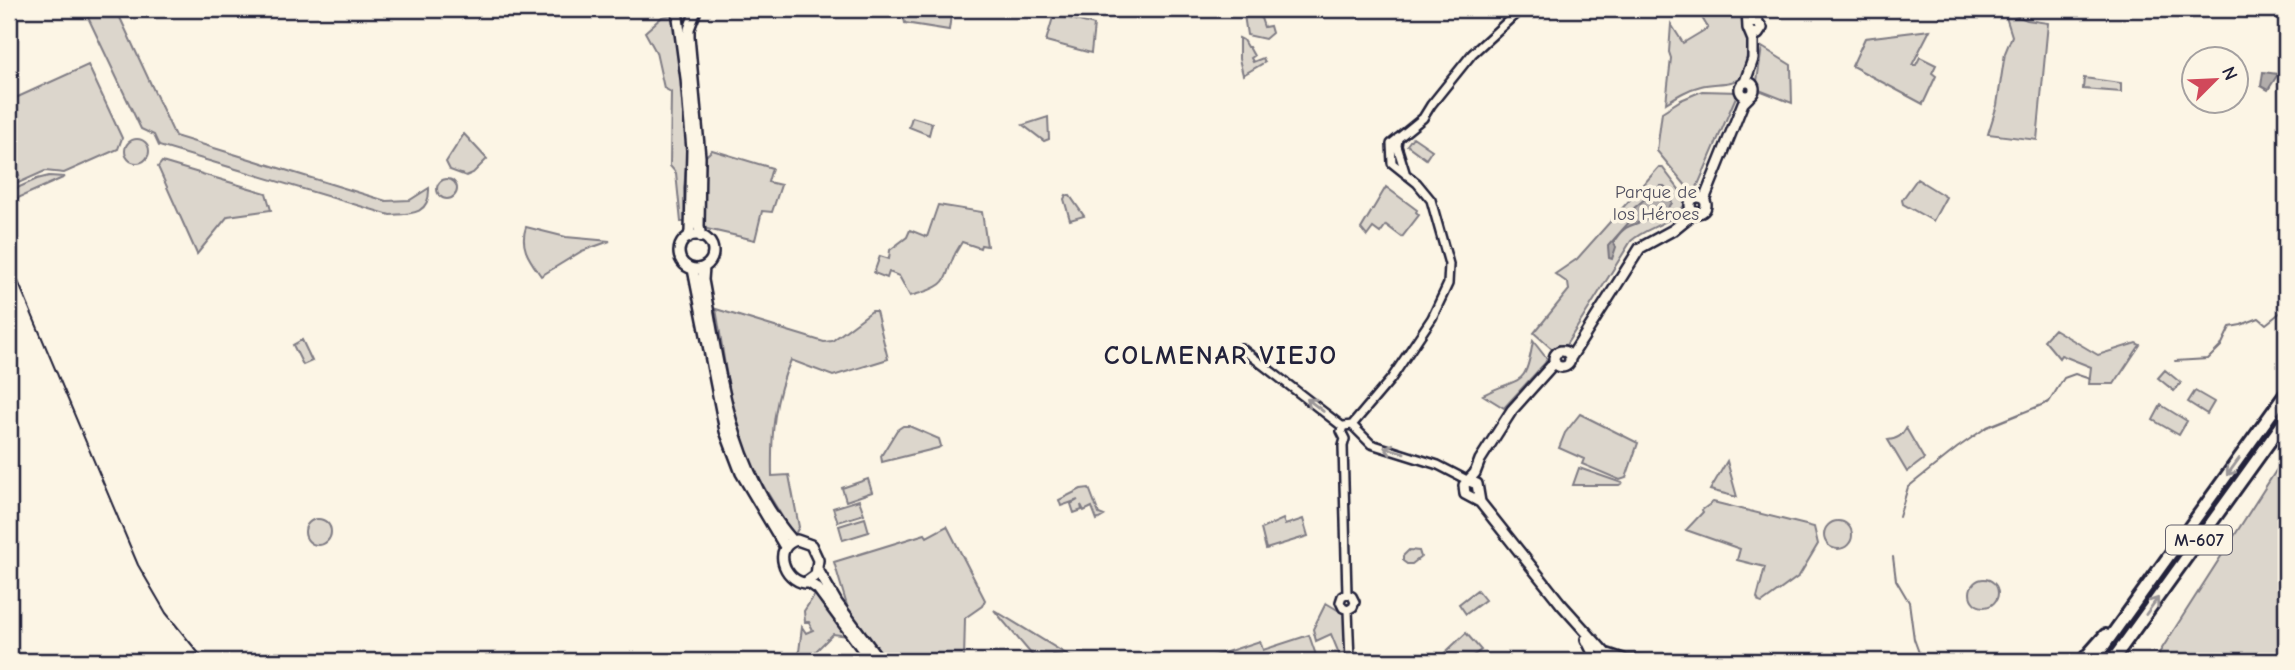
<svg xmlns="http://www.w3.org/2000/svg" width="2295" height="670" font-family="'Comic Neue',sans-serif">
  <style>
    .green { fill: #dcd6cc; stroke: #7f7c84; stroke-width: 2 }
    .water { fill: #b2adab; stroke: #78757e; stroke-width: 2 }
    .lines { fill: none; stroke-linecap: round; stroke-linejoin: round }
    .stream { stroke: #78757e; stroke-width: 2 }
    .minor-casing { stroke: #22223b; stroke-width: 12 }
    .major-casing { stroke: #22223b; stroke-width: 14 }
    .highway-casing { stroke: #22223b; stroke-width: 16 }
    .minor { stroke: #fcf5e5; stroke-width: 7 }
    .major { stroke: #fcf5e5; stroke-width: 9 }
    .highway { stroke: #fcf5e5; stroke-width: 10 }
    .rail { stroke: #22223b; stroke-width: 2 }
    .oneway { stroke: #9a9698 }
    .labels { text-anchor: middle; stroke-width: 7; stroke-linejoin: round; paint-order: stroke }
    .shield { fill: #fcf5e5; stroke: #63616e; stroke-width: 2 }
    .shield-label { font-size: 18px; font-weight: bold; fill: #22223b }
    .park-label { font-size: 19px; fill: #504f5f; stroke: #fcf5e5 }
    .district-label { font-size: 26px; font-weight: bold; letter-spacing: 2px; fill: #22223b; stroke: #fcf5e5 }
  </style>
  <rect width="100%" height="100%" fill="#fcf5e5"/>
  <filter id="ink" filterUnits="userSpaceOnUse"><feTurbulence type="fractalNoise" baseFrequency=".0143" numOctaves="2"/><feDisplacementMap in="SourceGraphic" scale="14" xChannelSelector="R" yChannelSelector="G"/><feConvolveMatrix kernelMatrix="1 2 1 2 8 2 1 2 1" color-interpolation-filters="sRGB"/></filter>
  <g filter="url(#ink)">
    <path class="green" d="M84,9H116L175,136L386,201L410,200L429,188C430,215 411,214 390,215L159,146L154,135L141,129Z
      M1705,9H1743L1744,12L1748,49L1744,76C1731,86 1716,82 1701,86C1688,89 1677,96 1666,103L1671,58L1669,52L1671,24L1683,43L1708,28L1701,16Z
      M1259,12L1264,27L1270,26L1272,33L1265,39L1247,35L1244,15H1253Z
      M927,13L928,16L951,15L949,30L905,23L903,14Z
      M2010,13L2027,20L2048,23L2037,140L1988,134L1997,105L2005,53L2012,36L2006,17Z
      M1054,14L1094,25L1091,53L1046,41Z
      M672,15L675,17L689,137L684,189L685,222H681L676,173L670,166L671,92L664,88L656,52L645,32L662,17Z
      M1930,30L1912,65H1916L1920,57L1936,65L1932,73L1936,76L1923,104L1852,66L1865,38Z
      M1239,38L1243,40L1247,47H1249L1254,56L1251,58L1253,62L1263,58L1265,62L1243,75L1239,59Z
      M1762,47L1791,65L1792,103L1759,90L1757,81Z
      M88,65L122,138L118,149L64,173L45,171L14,185L12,179L19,175L9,154V101Z
      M2084,78L2121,83V92L2083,89Z
      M1702,91L1738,92L1695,192L1692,193L1657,151L1662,112L1681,100Z
      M912,117L932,123L929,135L909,127Z
      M1048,117L1049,139L1044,141L1023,125Z
      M464,134L487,159L473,173L466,176L450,170L446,162Z
      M1413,137L1432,150L1426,159L1407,145Z
      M125 151a12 12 0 1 1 24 0a12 12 0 1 1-24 0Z
      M712,150L772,168L768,182L781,185L772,212L762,211L755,240L707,229L703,224L706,156Z
      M162,162L266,193L271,210L228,216L197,254L158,167Z
      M1659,167H1662L1687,200C1677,224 1648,225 1631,241L1566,345H1559L1552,349L1534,333L1569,290L1568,283L1555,274L1577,259Z
      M49,176L65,177L16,199L13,193L15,189L37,179Z
      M1917,179L1946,197L1933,221L1903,204L1902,200Z
      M437 189a10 10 0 1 1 20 0a10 10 0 1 1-20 0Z
      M1386,187L1417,210L1416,212L1419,215L1402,237L1386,225L1380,233L1373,228L1367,236L1361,229Z
      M1066,195L1070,196L1084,216L1070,220L1064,199Z
      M938,205L982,212L987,246L981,245L980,248L962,242C938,277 960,283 910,296L899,276L889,272L887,278L874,273L880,256L889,259L890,250L907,237L910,230L927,237Z
      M526,227L566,237L610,241L582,251L541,276C530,260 519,247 526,227Z
      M716,309L824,342L832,341L872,311H876L888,359L833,376L791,360C774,398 771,434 772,476L789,475L799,527L795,534L791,533C779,508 762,488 751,462C729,416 725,359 716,309Z
      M2054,329L2098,355L2136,343L2140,345L2114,384H2089L2091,367L2061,355L2059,358L2044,340Z
      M302,340L312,361L303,365L293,345Z
      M1533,341L1547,359L1545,363L1504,408L1483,395C1520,375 1525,391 1533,341Z
      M2165,370L2181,383L2174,391L2158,378Z
      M2195,391L2214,402L2207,414L2188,402Z
      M2161,405L2187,421L2179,435L2153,420Z
      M1580,414L1638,443L1626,478L1620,480L1582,464L1584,459L1559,448L1565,433Z
      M903,426H909L939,439L941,446L938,448L882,462L881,456L897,430Z
      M1906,428L1924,459L1907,472L1888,440C1897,439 1902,436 1906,428Z
      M2286,455V661H2154Z
      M1727,461L1737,497L1710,490Z
      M1579,468L1622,483L1619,485H1573Z
      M868,479L872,492L846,501L842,488Z
      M1089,488L1099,514L1104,516L1097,520L1092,507L1084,511L1081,505L1082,510L1074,513L1071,504L1078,500L1061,506L1059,500L1081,489Z
      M859,500L864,514L838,522L833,508Z
      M1713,502L1814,527L1818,544L1799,576L1762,603L1759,602L1757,598L1765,567L1737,560L1740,549L1686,530L1703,512L1702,510Z
      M865,518L869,532L843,540L839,526Z
      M1283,519L1285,525L1303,519L1308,536L1266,549L1261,529Z
      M305 532a13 13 0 1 1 26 0a13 13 0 1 1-26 0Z
      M1824 535a14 14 0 1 1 28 0a14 14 0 1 1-28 0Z
      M947,526L985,600L982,606L965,618L964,661H888L848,609L834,562L925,534L927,537Z
      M1409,550L1419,551L1421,557L1412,564H1407L1403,561V556Z
      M1970 593a14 14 0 1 1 28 0a14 14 0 1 1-28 0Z
      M1477,590L1485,600L1466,614L1459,604Z
      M816,593L848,636L833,634L808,659L799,652L802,627L806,633L813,630L809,622H805L804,611Z
      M1326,603L1346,615V661H1342L1331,634L1316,641L1313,629Z
      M994,610L1071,657L1093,661H1037Z
      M1466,633L1481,650L1466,661H1436Z
      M1309,635L1318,661H1199L1260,641L1263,650Z"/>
    <path class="water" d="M2263,72L2278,74L2268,90L2261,86Z
      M1660,186H1664L1669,190L1672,203C1661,221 1641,219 1626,228C1621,231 1617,237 1614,241L1613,243L1616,247L1612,259L1609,258L1608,246L1631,220L1634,208Z"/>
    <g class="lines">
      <path class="stream" d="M2175,361L2208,359L2221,346L2230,327L2241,325L2259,318L2266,324L2286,308
        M1899,517L1908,487L1957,448L1987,427L2049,402L2064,378L2075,374L2090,379
        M1893,557L1896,580L1909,602L1914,639L1922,661
        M1053,655L1061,656L1070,661
        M426,661L428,659"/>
      <g class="minor-casing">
        <path id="minor" d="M1398,138L1397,146L1406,175
          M1241,348L1343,427
          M1352,425L1391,379L1432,318L1448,284L1449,264L1431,200L1417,183L1392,163L1391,144L1423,118L1431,105L1472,54L1521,9
          M1352,425L1371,444L1438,465L1469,481
          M1347,594L1343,446L1345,439L1341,431L1344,426L1352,425
          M1347,594L1352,596L1355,602L1353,607L1348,610
          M1347,594L1342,596L1340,602L1343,608L1348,610
          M1348,610L1350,661"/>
      </g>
      <g class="major-casing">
        <path id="major" d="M677,10L686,78L692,150L690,232L688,238
          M695,13L689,29V37L700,157L699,227L701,237
          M1749,23L1757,21L1762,28L1758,34L1751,33
          M1740 89a7 7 0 1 1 14 0a7 7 0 1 1-14 0Z
          M1745,82L1753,59V40L1748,28L1747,9
          M1690 205a8 8 0 1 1 16 0a8 8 0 1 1-16 0Z
          M1704,200L1743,103L1749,97
          M679 252a17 17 0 1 1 34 0a17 17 0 1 1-34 0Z
          M704,267L703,280C720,371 729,468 793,541
          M693,269L725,431L741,473L785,547
          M1554 359a8 8 0 1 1 16 0a8 8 0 1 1-16 0Z
          M1571,357L1640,248L1673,230L1694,213
          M1469,481L1477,484L1480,502L1561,604L1605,653L1623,659
          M1480,502L1465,494L1464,485L1475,473L1480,460L1512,410L1555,362
          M797,540L811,545L818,560L816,575L805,583C783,580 772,546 797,540Z
          M818,570L837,603L880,661
          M808,582L818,589L871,661
          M1586,639L1597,661
          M1619,660L1652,661"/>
      </g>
      <g class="highway-casing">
        <path id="highway" d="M2082,661L2105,635
          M2093,661L2286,393
          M2112,661L2286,419"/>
      </g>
      <use href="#minor" class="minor"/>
      <use href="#major" class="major"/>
      <use href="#highway" class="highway"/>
      <path class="rail" d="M9,260L138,565L166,613L205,661"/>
    </g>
    <defs><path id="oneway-shaft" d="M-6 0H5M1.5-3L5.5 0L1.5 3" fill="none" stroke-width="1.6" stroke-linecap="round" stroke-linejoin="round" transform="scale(1.75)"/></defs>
    <g class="oneway">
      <use href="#oneway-shaft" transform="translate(1315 405) rotate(-142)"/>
      <use href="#oneway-shaft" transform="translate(1394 450) rotate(-164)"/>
      <use href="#oneway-shaft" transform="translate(2233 467) rotate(126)"/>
      <use href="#oneway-shaft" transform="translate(2152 606) rotate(-54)"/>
    </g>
  </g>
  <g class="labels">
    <rect class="shield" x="2166" y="525.5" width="66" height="29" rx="5"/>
    <g class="shield-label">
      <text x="2199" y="546">M-607</text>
    </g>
    <g class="park-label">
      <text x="1656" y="198">Parque de<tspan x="1656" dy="22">los Héroes</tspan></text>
    </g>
    <g class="district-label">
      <text x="1221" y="364">COLMENAR VIEJO</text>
    </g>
  </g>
  <rect width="2295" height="670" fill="none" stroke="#fcf5e5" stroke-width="35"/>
  <rect x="18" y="18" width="2260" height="635" fill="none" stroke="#22223b" stroke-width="2.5" filter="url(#ink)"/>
  <g transform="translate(2215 80) rotate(66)"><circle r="33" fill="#fcf5e5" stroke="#a5a1a1" stroke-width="2"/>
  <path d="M0-5L12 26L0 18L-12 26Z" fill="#d1495b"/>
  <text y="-10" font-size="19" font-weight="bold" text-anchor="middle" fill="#22223b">N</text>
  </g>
</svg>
